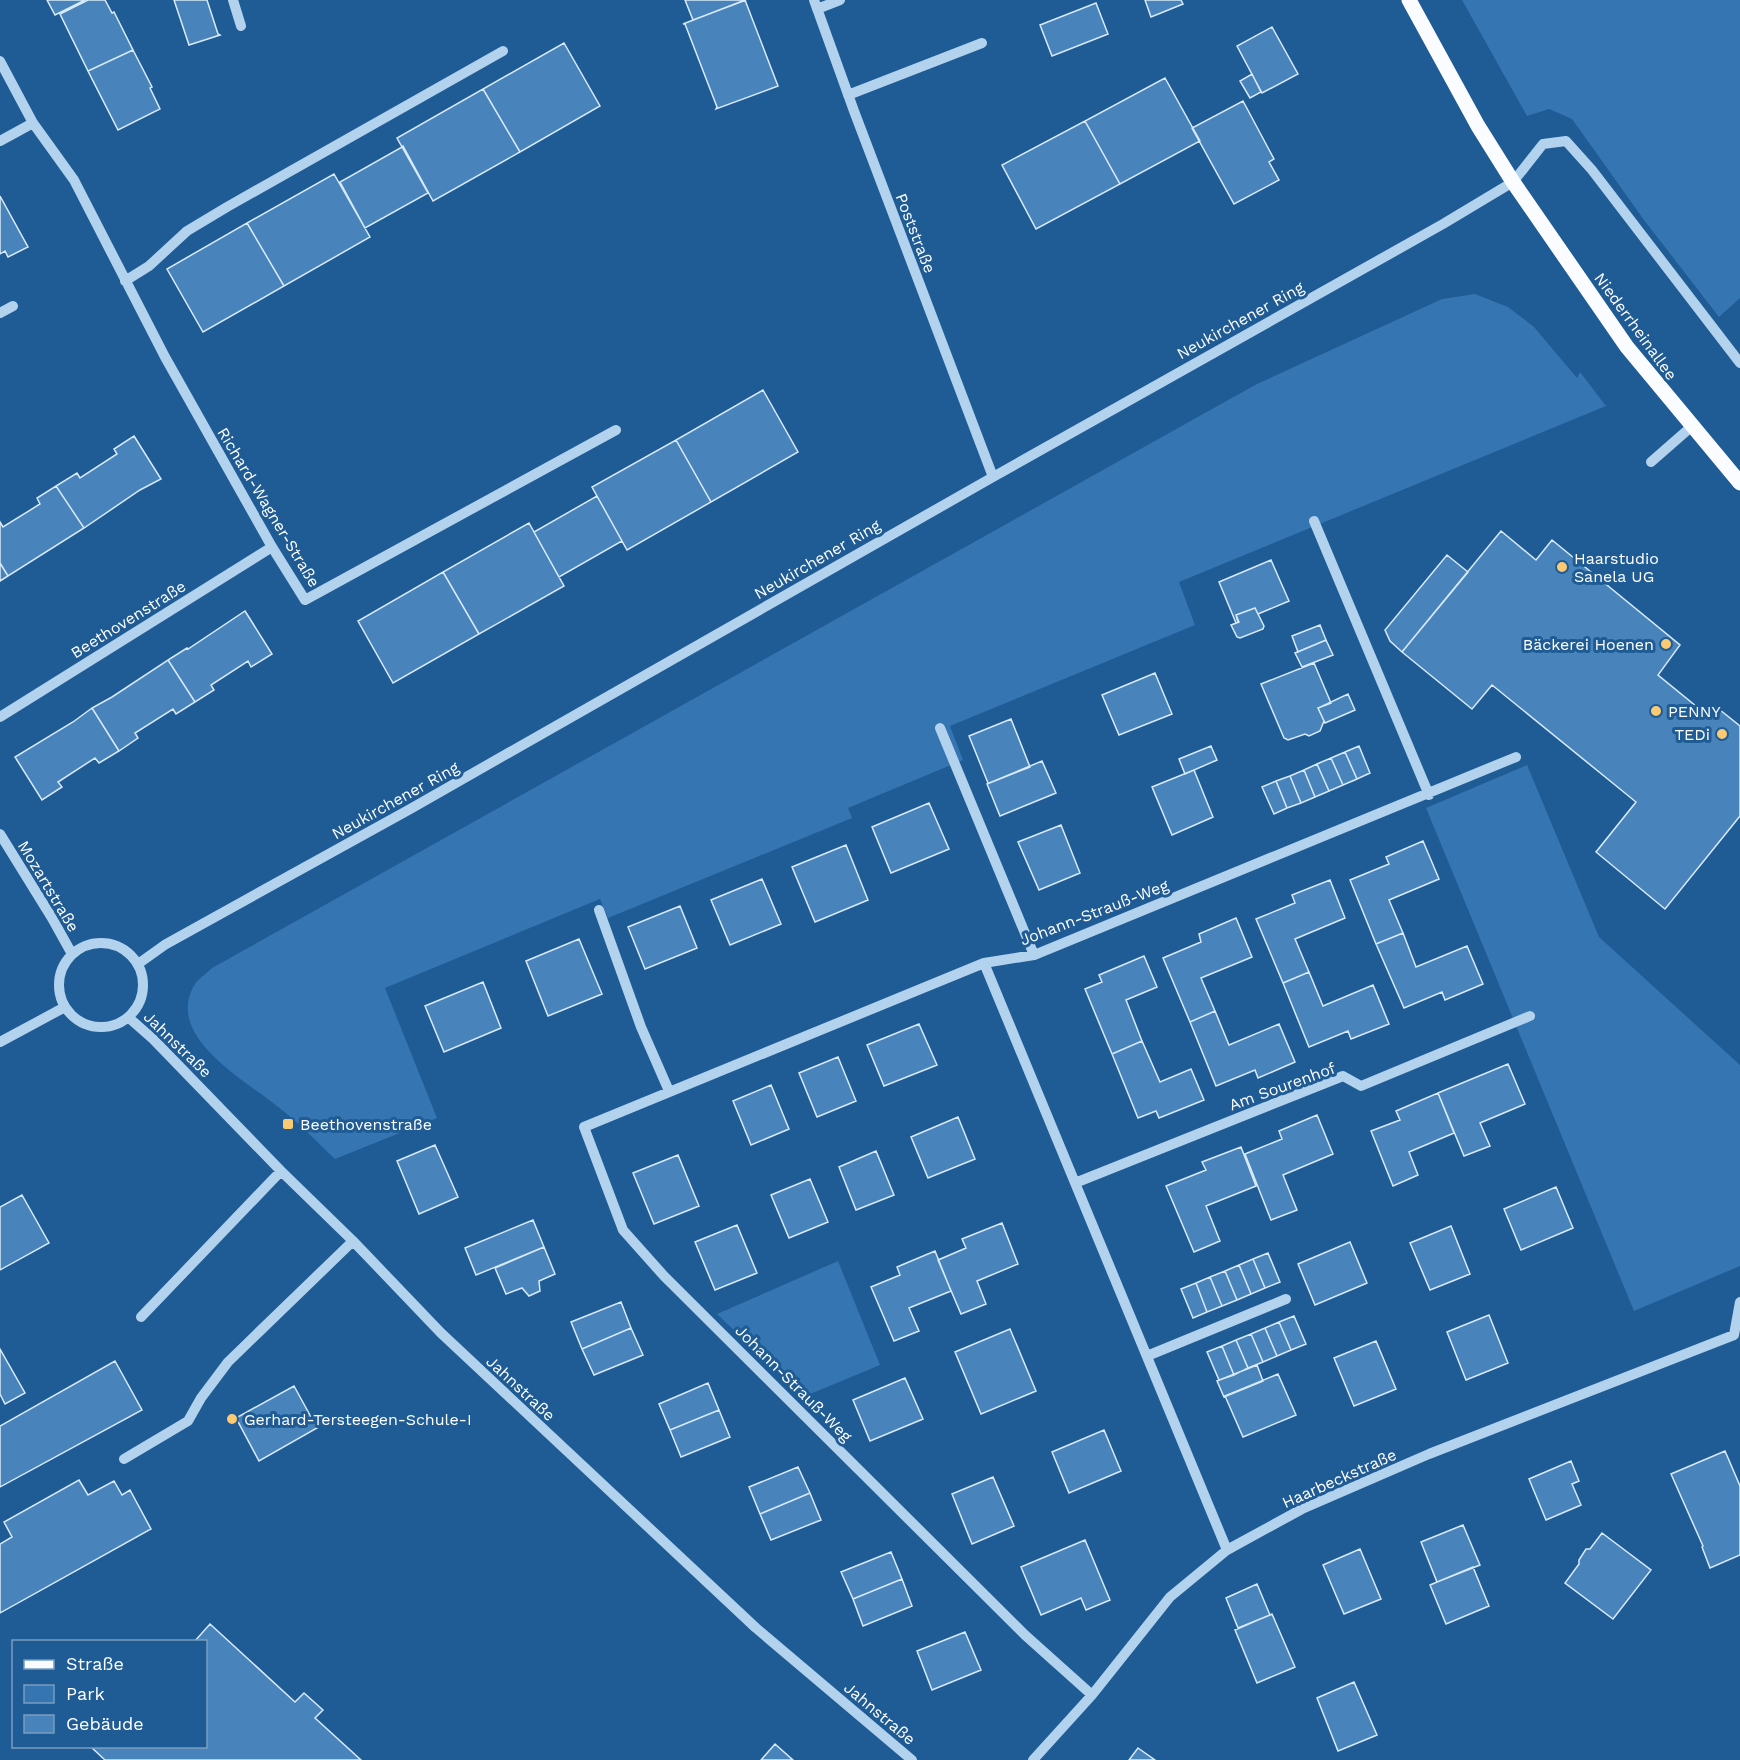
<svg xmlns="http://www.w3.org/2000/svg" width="1740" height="1760" font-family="'Work Sans',sans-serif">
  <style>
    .green { fill: #3475b2 }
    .building { fill: #4884bb; stroke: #d8eafa; stroke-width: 1.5 }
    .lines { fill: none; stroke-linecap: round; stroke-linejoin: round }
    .minor { stroke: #b2d2ee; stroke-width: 10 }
    .major { stroke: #fafcff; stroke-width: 15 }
    .poi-dot { fill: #fcca73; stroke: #1f5b94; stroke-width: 2 }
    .labels { text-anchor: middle; stroke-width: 6; stroke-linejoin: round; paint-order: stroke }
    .street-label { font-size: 16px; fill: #fff; stroke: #1f5b94 }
    .poi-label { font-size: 16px; fill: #fff; stroke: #1f5b94; text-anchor: start }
  </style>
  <rect width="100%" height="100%" fill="#1f5b94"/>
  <path class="green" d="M1462,0H1740V298L1719,317L1644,220L1572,119L1549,109L1527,116Z
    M1475,294L1508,307L1534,327L1577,378L1580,372L1606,406L1179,582L1195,625L950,726L963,760L848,808L852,818L608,918L600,899L385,988L437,1118L335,1159C316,1141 298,1122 277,1106C245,1080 163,1036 195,984C199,978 207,973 212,968L1255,385L1442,299Z
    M1527,765L1599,937L1740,1065V1266L1634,1311L1426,808Z
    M838,1261L880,1365L803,1397L717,1314Z"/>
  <path class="building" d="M47,0H85L55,15Z
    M88,0H105L112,13L114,12L133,50L88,71L60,14Z
    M174,0H207L218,34L220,35L189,45Z
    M685,0H746L693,20Z
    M745,0L778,86L716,109L717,107L685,24H683Z
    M1145,0H1181L1183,4L1151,17Z
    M1096,3L1108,34L1052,56L1040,25Z
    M1272,27L1298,74L1262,93L1237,46Z
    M564,43L600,106L520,152L483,89Z
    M133,50L152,87L150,88L160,109L118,130L88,71Z
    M1252,74L1261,92L1250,98L1240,81Z
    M1165,78L1200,141L1120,184L1085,121Z
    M483,89L520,152L433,201L403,146L402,147L397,138Z
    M1243,101L1274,159L1269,162L1279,180L1234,204L1192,128Z
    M1085,121L1120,184L1036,229L1002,165Z
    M402,147L428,193L365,228L340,182Z
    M334,174L370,237L284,286L247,223Z
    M0,196L28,247L8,257L5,251L0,254Z
    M247,223L284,286L203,332L167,269Z
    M763,390L798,452L711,502L676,440Z
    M134,436L161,479L140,490L84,528L56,486L77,473L80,478L117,454L114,449Z
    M676,440L711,502L627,550L592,487Z
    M56,486L84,528L8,576L0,563V522L3,527L40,504L37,498Z
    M597,496L622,541L559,577L534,532Z
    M529,523L564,586L479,634L443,572Z
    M1501,531L1536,560L1552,540L1680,645L1658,675L1707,715L1715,706L1740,726V816L1665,909L1596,852L1636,802L1492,685L1472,709L1402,652Z
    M1447,555L1468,572L1402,652L1390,641L1385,630Z
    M1271,560L1289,601L1258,614L1255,608L1236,615L1238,622L1236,623L1219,582Z
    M0,563L8,576L0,581Z
    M443,572L479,634L393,683L358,621Z
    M1255,608L1264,626L1263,629L1240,638L1237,637L1231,625L1239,622L1236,615Z
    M245,611L272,654L251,667L248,661L211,685L214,690L195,702L168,660L187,648L188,649Z
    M1320,625L1326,640L1298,652L1292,636Z
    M1326,640L1333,655L1302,667L1295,653Z
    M168,660L195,702L176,714L173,709L135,733L138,738L119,751L92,708L112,697Z
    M1314,663L1331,703L1318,708L1324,721L1320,731L1309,736L1305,734L1288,740L1284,738L1261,684Z
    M1155,673L1172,714L1119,735L1102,695Z
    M1348,694L1355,710L1325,723L1318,708Z
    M92,708L119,751L99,763L95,758L58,782L62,787L42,800L15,757L73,722Z
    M1011,719L1030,767L987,784L988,783L969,736Z
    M1211,746L1217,760L1185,774L1179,759Z
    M1359,746L1370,773L1357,779L1345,752Z
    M1345,752L1357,779L1343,785L1331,758Z
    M1331,758L1343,785L1329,791L1317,764Z
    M1042,761L1056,793L1000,816L987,784Z
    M1317,764L1329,791L1315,797L1304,770Z
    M1194,770L1213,817L1172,835L1152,787Z
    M1304,770L1315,797L1301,803L1290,776Z
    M1290,776L1301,803L1287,808L1276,781Z
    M1276,781L1287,808L1274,814L1262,787Z
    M929,803L949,849L891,873L872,827Z
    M1061,825L1080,873L1039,890L1018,842Z
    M1423,841L1439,879L1389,900L1403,933L1376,944L1350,880L1389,864L1386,857Z
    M846,845L868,900L815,922L792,867Z
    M762,879L781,924L730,945L711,900Z
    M1330,880L1345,918L1295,939L1309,972L1283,983L1256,919L1295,903L1292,895Z
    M680,906L697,948L645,969L628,927Z
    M1236,918L1252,957L1201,978L1215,1011L1190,1022L1163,958L1201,942L1199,934Z
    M1403,933L1416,967L1467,946L1483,984L1445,1000L1442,992L1404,1008L1376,944Z
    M579,939L602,994L548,1016L526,961Z
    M1144,956L1157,987L1126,1000L1142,1041L1112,1054L1085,989L1102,982L1099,975Z
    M1309,972L1323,1006L1373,985L1389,1024L1351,1039L1348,1031L1309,1047L1283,983Z
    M483,982L501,1028L444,1052L425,1006Z
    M1215,1011L1229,1045L1279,1024L1295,1062L1258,1078L1255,1070L1216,1086L1190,1022Z
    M919,1024L937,1065L884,1086L867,1045Z
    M1142,1041L1160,1082L1191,1069L1204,1100L1159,1118L1156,1111L1138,1118L1112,1054Z
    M838,1057L856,1101L817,1117L799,1073Z
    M1508,1064L1525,1104L1480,1123L1490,1146L1464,1156L1438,1093Z
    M771,1085L789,1129L751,1145L733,1101Z
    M1438,1093L1454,1133L1409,1152L1418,1175L1393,1186L1371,1131L1400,1120L1396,1111Z
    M1317,1115L1333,1154L1283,1175L1297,1210L1271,1220L1245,1154L1282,1139L1279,1131Z
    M958,1117L975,1159L928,1178L911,1137Z
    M435,1145L458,1197L419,1214L397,1161Z
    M1241,1147L1256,1186L1206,1206L1220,1241L1194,1252L1166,1186L1206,1170L1202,1162Z
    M876,1151L894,1195L856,1210L839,1167Z
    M678,1155L699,1206L654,1224L633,1173Z
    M810,1179L828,1222L789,1238L771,1195Z
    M1556,1187L1573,1228L1521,1250L1504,1209Z
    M22,1195L49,1243L0,1270V1207Z
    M533,1220L544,1247L476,1275L465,1248Z
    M1002,1223L1018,1264L977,1281L986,1304L961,1314L938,1260L966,1248L962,1239Z
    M737,1225L757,1273L715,1290L695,1242Z
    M1451,1226L1470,1274L1430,1290L1410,1243Z
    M1350,1242L1367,1283L1315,1305L1298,1264Z
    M544,1247L555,1274L539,1281L540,1291L529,1296L522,1288L506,1294L495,1268Z
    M935,1251L951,1291L909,1308L919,1331L894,1341L871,1287L900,1275L897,1267Z
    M1268,1253L1280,1282L1265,1288L1253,1259Z
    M1253,1259L1265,1288L1251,1294L1239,1265Z
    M1239,1265L1251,1294L1237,1300L1225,1271Z
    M1225,1271L1237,1300L1222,1306L1210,1277Z
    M1210,1277L1222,1306L1207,1312L1196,1283Z
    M1196,1283L1207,1312L1193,1318L1181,1289Z
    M621,1302L631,1328L582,1349L571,1322Z
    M1489,1315L1508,1363L1466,1380L1447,1332Z
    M1294,1316L1306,1344L1291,1350L1279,1322Z
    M1279,1322L1291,1350L1277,1356L1265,1328Z
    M631,1328L643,1355L594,1375L582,1349Z
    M1265,1328L1277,1356L1263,1362L1251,1334Z
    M1010,1329L1036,1391L981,1414L955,1352Z
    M1251,1334L1263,1362L1248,1368L1236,1340Z
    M1236,1340L1248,1368L1234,1375L1222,1346Z
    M1376,1341L1396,1389L1354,1406L1334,1358Z
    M1222,1346L1234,1375L1219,1380L1207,1352Z
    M0,1349L25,1393L5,1404L0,1394Z
    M115,1361L142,1410L0,1487V1426Z
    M1257,1365L1263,1381L1224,1397L1217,1381Z
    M1278,1374L1296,1415L1243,1437L1225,1396Z
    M905,1378L923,1419L870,1441L853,1400Z
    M708,1383L719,1410L670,1430L659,1404Z
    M294,1386L317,1428L259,1461L236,1418Z
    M719,1410L730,1437L681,1457L670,1430Z
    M1104,1430L1121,1471L1069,1493L1052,1452Z
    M1725,1451L1740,1486V1555L1710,1568L1702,1547L1703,1546L1671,1474Z
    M1571,1461L1579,1481L1572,1484L1581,1505L1546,1520L1529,1479Z
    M798,1467L810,1493L760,1514L749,1487Z
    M993,1477L1014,1526L972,1544L952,1494Z
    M79,1480L88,1495L114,1481L122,1495L130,1490L151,1529L0,1613V1544L12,1537L4,1522Z
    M810,1493L821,1520L771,1540L760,1514Z
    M1463,1525L1480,1565L1437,1582L1421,1542Z
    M1602,1533L1651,1570L1613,1619L1565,1583L1579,1564V1560L1586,1549H1590Z
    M1085,1540L1110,1600L1086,1610L1081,1598L1041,1615L1021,1567Z
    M1360,1549L1381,1599L1344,1614L1323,1565Z
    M891,1552L902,1579L853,1599L841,1572Z
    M1473,1567L1489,1606L1446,1624L1430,1585Z
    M902,1579L912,1606L863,1626L853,1599Z
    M1257,1584L1270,1615L1238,1628L1226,1598Z
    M1272,1614L1295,1667L1257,1683L1235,1630Z
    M210,1624L295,1702L304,1693L323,1710L315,1718L361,1760H105L90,1746H206V1642H194Z
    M965,1632L981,1670L932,1690L917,1651Z
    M1354,1682L1377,1735L1338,1751L1317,1698Z
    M775,1744L793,1760H761Z
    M1138,1748L1155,1760H1129Z"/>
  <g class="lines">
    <path class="minor" d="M233,0L241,26
      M814,0L854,111L993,477
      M817,9L840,0
      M0,61L33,123L74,180L165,357L272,547L305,600L616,430
      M848,95L982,43
      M0,141L33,123
      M125,281L149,266L187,231L227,207L503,51
      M0,313L13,306
      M1651,462L1691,427
      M1314,521L1429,795
      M0,717L272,547
      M940,728L1034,955
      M0,834L52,918L72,954
      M599,910L641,1027L669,1091
      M59 985a42 42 0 1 1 84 0a42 42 0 1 1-84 0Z
      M984,963L1227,1550
      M138,964L166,944L410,809L993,477L1443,224L1513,182L1543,144L1566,141L1592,170L1740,363
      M128,1017L153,1039L281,1171L353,1241L441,1333L756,1628L912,1760
      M0,1042L65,1007
      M1075,1183L1343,1076L1361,1086L1530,1016
      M141,1317L281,1171
      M1147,1356L1286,1299
      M124,1459L188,1421L201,1398L228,1362L353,1241
      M1092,1695L1025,1635L664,1276L623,1230L584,1127L984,963L1034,955L1516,757
      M1033,1760L1092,1695L1170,1597L1227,1550L1302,1509L1429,1454L1734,1335L1740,1302"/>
    <path class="major" d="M1409,0L1478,126L1513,182L1627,347L1740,483"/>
  </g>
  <g class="poi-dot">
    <circle cx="1562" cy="567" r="6"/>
    <circle cx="1666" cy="644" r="6"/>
    <circle cx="1656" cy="711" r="6"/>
    <circle cx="1722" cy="734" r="6"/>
    <rect x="282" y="1118" width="12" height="12" rx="3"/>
    <circle cx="232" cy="1419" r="6"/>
  </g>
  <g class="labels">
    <g class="street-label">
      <text transform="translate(916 233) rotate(69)" y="6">Poststraße</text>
      <text transform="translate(1240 320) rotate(-29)" y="6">Neukirchener Ring</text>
      <text transform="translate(1636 326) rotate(54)" y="6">Niederrheinallee</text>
      <text transform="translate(269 507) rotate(59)" y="6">Richard-Wagner-Straße</text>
      <text transform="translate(817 559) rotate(-30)" y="6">Neukirchener Ring</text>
      <text transform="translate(128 619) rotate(-32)" y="6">Beethovenstraße</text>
      <text transform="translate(395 800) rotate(-29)" y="6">Neukirchener Ring</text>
      <text transform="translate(49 886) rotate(59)" y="6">Mozartstraße</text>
      <text transform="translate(1094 912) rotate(-21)" y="6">Johann-Strauß-Weg</text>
      <text transform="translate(178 1044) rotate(44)" y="6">Jahnstraße</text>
      <text transform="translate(1282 1086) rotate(-20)" y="6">Am Sourenhof</text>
      <text transform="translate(794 1383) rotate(45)" y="6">Johann-Strauß-Weg</text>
      <text transform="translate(521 1388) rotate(43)" y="6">Jahnstraße</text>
      <text transform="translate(1339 1478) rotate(-24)" y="6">Haarbeckstraße</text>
      <text transform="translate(880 1713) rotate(40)" y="6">Jahnstraße</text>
    </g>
    <g class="poi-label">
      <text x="1574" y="564">Haarstudio<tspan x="1574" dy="18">Sanela UG</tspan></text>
      <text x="1654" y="650" text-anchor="end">Bäckerei Hoenen</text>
      <text x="1668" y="717">PENNY</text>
      <text x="1710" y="740" text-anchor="end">TEDi</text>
      <text x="300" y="1130">Beethovenstraße</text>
      <text x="244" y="1425">Gerhard-Tersteegen-Schule-I</text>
    </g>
  </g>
  <rect x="12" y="1640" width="195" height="108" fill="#1f5b94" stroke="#799dbf" stroke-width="1.5"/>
  <rect x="24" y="1660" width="30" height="9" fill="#fafcff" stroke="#799dbf" stroke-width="1.5"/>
  <text x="66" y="1670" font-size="18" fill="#ffffff">Straße</text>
  <rect x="24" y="1685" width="30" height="18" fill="#3475b2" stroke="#799dbf" stroke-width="1.5"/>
  <text x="66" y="1700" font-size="18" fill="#ffffff">Park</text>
  <rect x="24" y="1715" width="30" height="18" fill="#4884bb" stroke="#799dbf" stroke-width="1.5"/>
  <text x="66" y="1730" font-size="18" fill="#ffffff">Gebäude</text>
</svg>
